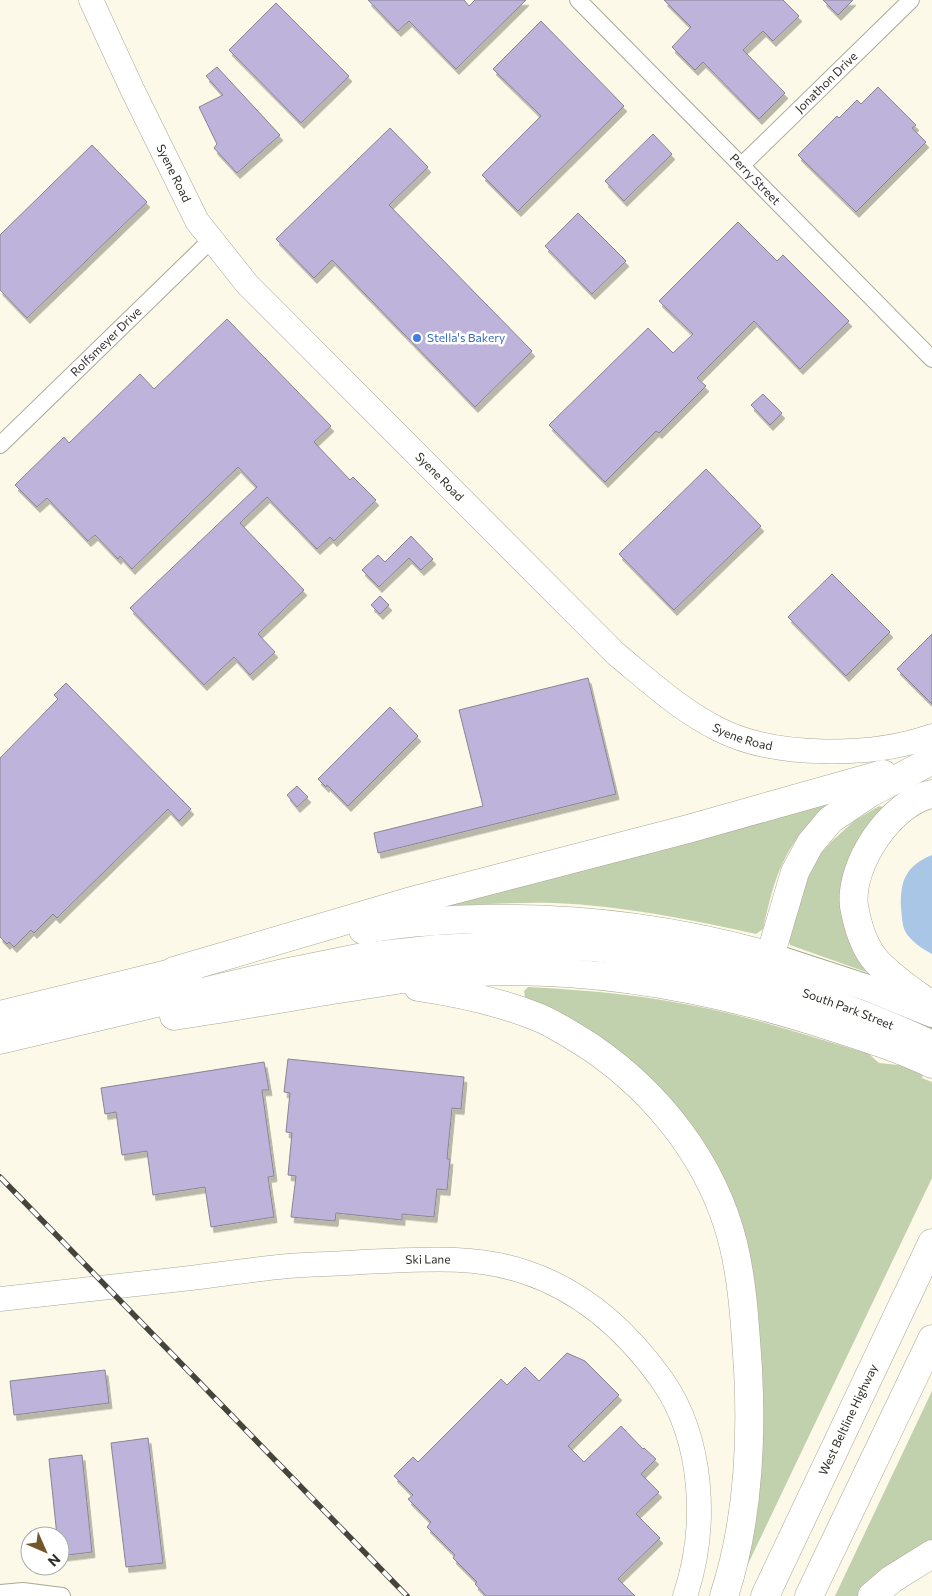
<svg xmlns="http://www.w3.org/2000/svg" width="932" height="1596" font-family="Commissioner,sans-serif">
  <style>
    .green { fill: #c2d1ad }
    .water { fill: #aac6e6 }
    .building { fill: #beb4db; stroke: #888493; filter: url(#shadow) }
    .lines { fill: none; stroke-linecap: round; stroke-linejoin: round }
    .street-casing { stroke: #a9a796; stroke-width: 18 }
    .secondary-casing { stroke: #a9a796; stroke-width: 25 }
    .primary-casing { stroke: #a9a796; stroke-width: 28 }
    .highway-casing { stroke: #a9a796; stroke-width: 29 }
    .street { stroke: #fff; stroke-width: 16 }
    .secondary { stroke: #fff; stroke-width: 24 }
    .primary { stroke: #fff; stroke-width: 26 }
    .highway { stroke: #fff; stroke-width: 28 }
    .rail-casing { stroke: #45443d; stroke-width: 5.5 }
    .rail { stroke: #fff; stroke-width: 4; stroke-dasharray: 11; stroke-linecap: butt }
    .shop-dot { fill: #3f7fe0; stroke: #fff; stroke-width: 2 }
    .labels { text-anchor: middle; stroke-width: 5; stroke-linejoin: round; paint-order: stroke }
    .street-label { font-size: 12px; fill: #2f2e28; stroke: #fff }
    .shop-label { font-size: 12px; fill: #366cbe; stroke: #fff; text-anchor: start }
  </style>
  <defs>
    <filter id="shadow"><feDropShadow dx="3" dy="5.5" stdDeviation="0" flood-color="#0004"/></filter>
  </defs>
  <rect width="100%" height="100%" fill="#fcf9e8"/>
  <path class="green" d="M824,800L825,808C783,846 775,876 763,929L756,934C689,919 623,906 555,903C520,902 486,904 451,906V903Z
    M879,806L888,808L867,829L868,971L866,972L790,945L788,936L800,888L819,855L832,841L854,821Z
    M528,987C590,990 650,996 710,1009C764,1021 816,1038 869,1054L879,1063L917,1067L924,1071L922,1078L932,1082V1178L738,1585L755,1495L716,1170L525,998L524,991Z
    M932,1391V1543L872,1583L858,1596H835Z"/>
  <path class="water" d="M932,855V954C923,949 910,941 905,931C902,925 902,915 901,908C900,880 906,866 932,855Z"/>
  <path class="building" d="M368,0H464L469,6L475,0H526L456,69L409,21L398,31Z
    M664,0H783L799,16L773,41L763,31L743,50L785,93L759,119L703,62L695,70L672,47L691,27Z
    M823,0H853L838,15Z
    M276,3L349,76L301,123L229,50Z
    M541,21L624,106L518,211L482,175L541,116L493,69Z
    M217,67L280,135L237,173L214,148L217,144L199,107L223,95L206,76Z
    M878,87L916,125L912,128L926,142L856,212L798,155L837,116L839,118L857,100L861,104Z
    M390,128L428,167L389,205L532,351L475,407L332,260L314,278L276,239Z
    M653,134L672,154L624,201L605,181Z
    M92,145L147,202L27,318L0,290V235Z
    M578,213L626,261L592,294L545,246Z
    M738,222L777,261L783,255L849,321L800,369L754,321L697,378L706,386L659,433L656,431L605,482L549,425L648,328L673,353L693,334L659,301Z
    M227,319L331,426L314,442L350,480L353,477L376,500L334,541L330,537L317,549L267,497L240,523L304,590L258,634L275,652L250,675L234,657L204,685L130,608L257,487L238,467L132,569L120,556L118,559L95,535L88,541L47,498L37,507L15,485L64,437L69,443L140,374L154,389Z
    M763,394L782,413L770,425L751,405Z
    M706,469L761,526L674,610L619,554Z
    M411,536L433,559L421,570L409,558L379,587L362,570L378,555L385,562Z
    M832,574L890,632L846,676L788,617Z
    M380,596L389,605L380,614L371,605Z
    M932,634V704L897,669Z
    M588,678L616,794L378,853L374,833L483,806L459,710Z
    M66,683L191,809L179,821L168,809L57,918L53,914L34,933L31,930L14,947L9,942L7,944L0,937V758L58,699L54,695Z
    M390,707L418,736L348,806L327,785L326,787L318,779Z
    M297,786L308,797L297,807L287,795Z
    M288,1059L464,1077L461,1109L452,1108L447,1159H450L447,1190L437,1189L434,1217L402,1214V1220L336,1213L335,1221L291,1217L296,1176L288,1175L292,1133L286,1132L290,1093L284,1092Z
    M264,1062L269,1090H262L274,1176L268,1177L274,1217L211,1227L205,1187L153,1195L147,1151L122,1155L116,1112L105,1114L101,1088Z
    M567,1353L585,1361L619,1395L568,1446L584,1462L621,1426L643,1449L644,1448L656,1459L641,1474L659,1492L636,1514L660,1538L618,1579L635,1596H486L475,1584L477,1582L453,1558L455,1555L427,1527L431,1522L408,1499L413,1495L394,1476L413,1457L418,1462L501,1379L507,1385L525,1367L539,1381Z
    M105,1370L109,1403L14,1415L10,1381Z
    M148,1438L163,1563L126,1567L111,1443Z
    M82,1455L92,1552L60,1556V1536H57L49,1459Z"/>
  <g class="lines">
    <g class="street-casing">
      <g id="street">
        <path id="s1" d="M578,0L932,359"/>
        <path id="s2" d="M742,165L911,0"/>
        <path id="s3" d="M0,445L211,240"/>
        <path d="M0,1593L23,1591L62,1596"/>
      </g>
    </g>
    <g class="secondary-casing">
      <g id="secondary">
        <path id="s4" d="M91,0L132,89L197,221L247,284L616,654C649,681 681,711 720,730C776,758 873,757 932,736"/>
        <path id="s5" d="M0,1299C64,1292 127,1285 191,1278C223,1274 256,1269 288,1266C313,1264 338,1264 363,1262C417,1260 473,1254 525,1272C583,1291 627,1331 662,1380C704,1440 708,1528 685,1596"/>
      </g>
    </g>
    <g class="primary-casing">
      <g id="primary">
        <path d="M770,956L868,988L932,1014"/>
        <path id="s6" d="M763,980C822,998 876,1017 932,1044"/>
      </g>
    </g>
    <g class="highway-casing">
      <g id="highway">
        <path d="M932,794C891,802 849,865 854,906C857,923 863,943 873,957C886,974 915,993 932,1006"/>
        <path d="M363,930C401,922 441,920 480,919C579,917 675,929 770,956"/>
        <path d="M174,971L415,900L688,829L883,774"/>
        <path d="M418,987C459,993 501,1002 540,1018C558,1026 575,1037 592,1048C659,1094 713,1163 733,1243C743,1284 745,1326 748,1369C752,1444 748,1523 724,1596"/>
        <path d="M0,1015L192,968"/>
        <path d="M174,1016C227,1008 279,999 332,990C366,985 401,978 436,975C567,962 698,984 823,1024C860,1036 897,1047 932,1064"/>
        <path d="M0,1040L279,974L363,957L437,949L517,945L593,947L669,958L763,980L795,872L810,844L830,820L870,793L931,761"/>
        <path id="s7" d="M765,1596L932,1243"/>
        <path d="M809,1596L932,1339"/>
        <path d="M872,1596L892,1579L932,1554"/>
      </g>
    </g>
    <use href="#street" class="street"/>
    <use href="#secondary" class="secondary"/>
    <use href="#primary" class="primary"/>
    <use href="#highway" class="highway"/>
    <g class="rail-casing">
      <path id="rail" d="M0,1177L407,1596"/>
    </g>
    <use href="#rail" class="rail"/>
  </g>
  <circle class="shop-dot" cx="417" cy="338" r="5"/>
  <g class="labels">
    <g class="street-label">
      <text dy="4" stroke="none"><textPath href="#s2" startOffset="118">Jonathon Drive</textPath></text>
      <text dy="4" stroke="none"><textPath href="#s4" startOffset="192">Syene Road</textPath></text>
      <text dy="4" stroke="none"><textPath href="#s1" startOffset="252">Perry Street</textPath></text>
      <text dy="4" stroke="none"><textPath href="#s3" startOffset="148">Rolfsmeyer Drive</textPath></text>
      <text dy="4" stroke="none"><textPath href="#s4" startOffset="598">Syene Road</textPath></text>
      <text dy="4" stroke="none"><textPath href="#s4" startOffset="1001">Syene Road</textPath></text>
      <text dy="4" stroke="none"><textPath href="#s6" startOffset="90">South Park Street</textPath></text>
      <text dy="4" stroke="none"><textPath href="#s5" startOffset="430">Ski Lane</textPath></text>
      <text dy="4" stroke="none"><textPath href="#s7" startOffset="195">West Beltline Highway</textPath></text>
    </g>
    <g class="shop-label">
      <text x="427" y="342">Stella's Bakery</text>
    </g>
  </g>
  <g transform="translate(45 1551) rotate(135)"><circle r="24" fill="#ffffff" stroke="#acaba9"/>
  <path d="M0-4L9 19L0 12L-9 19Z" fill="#73562a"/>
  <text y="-8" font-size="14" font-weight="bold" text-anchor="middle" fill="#2f2e28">N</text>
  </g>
</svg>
